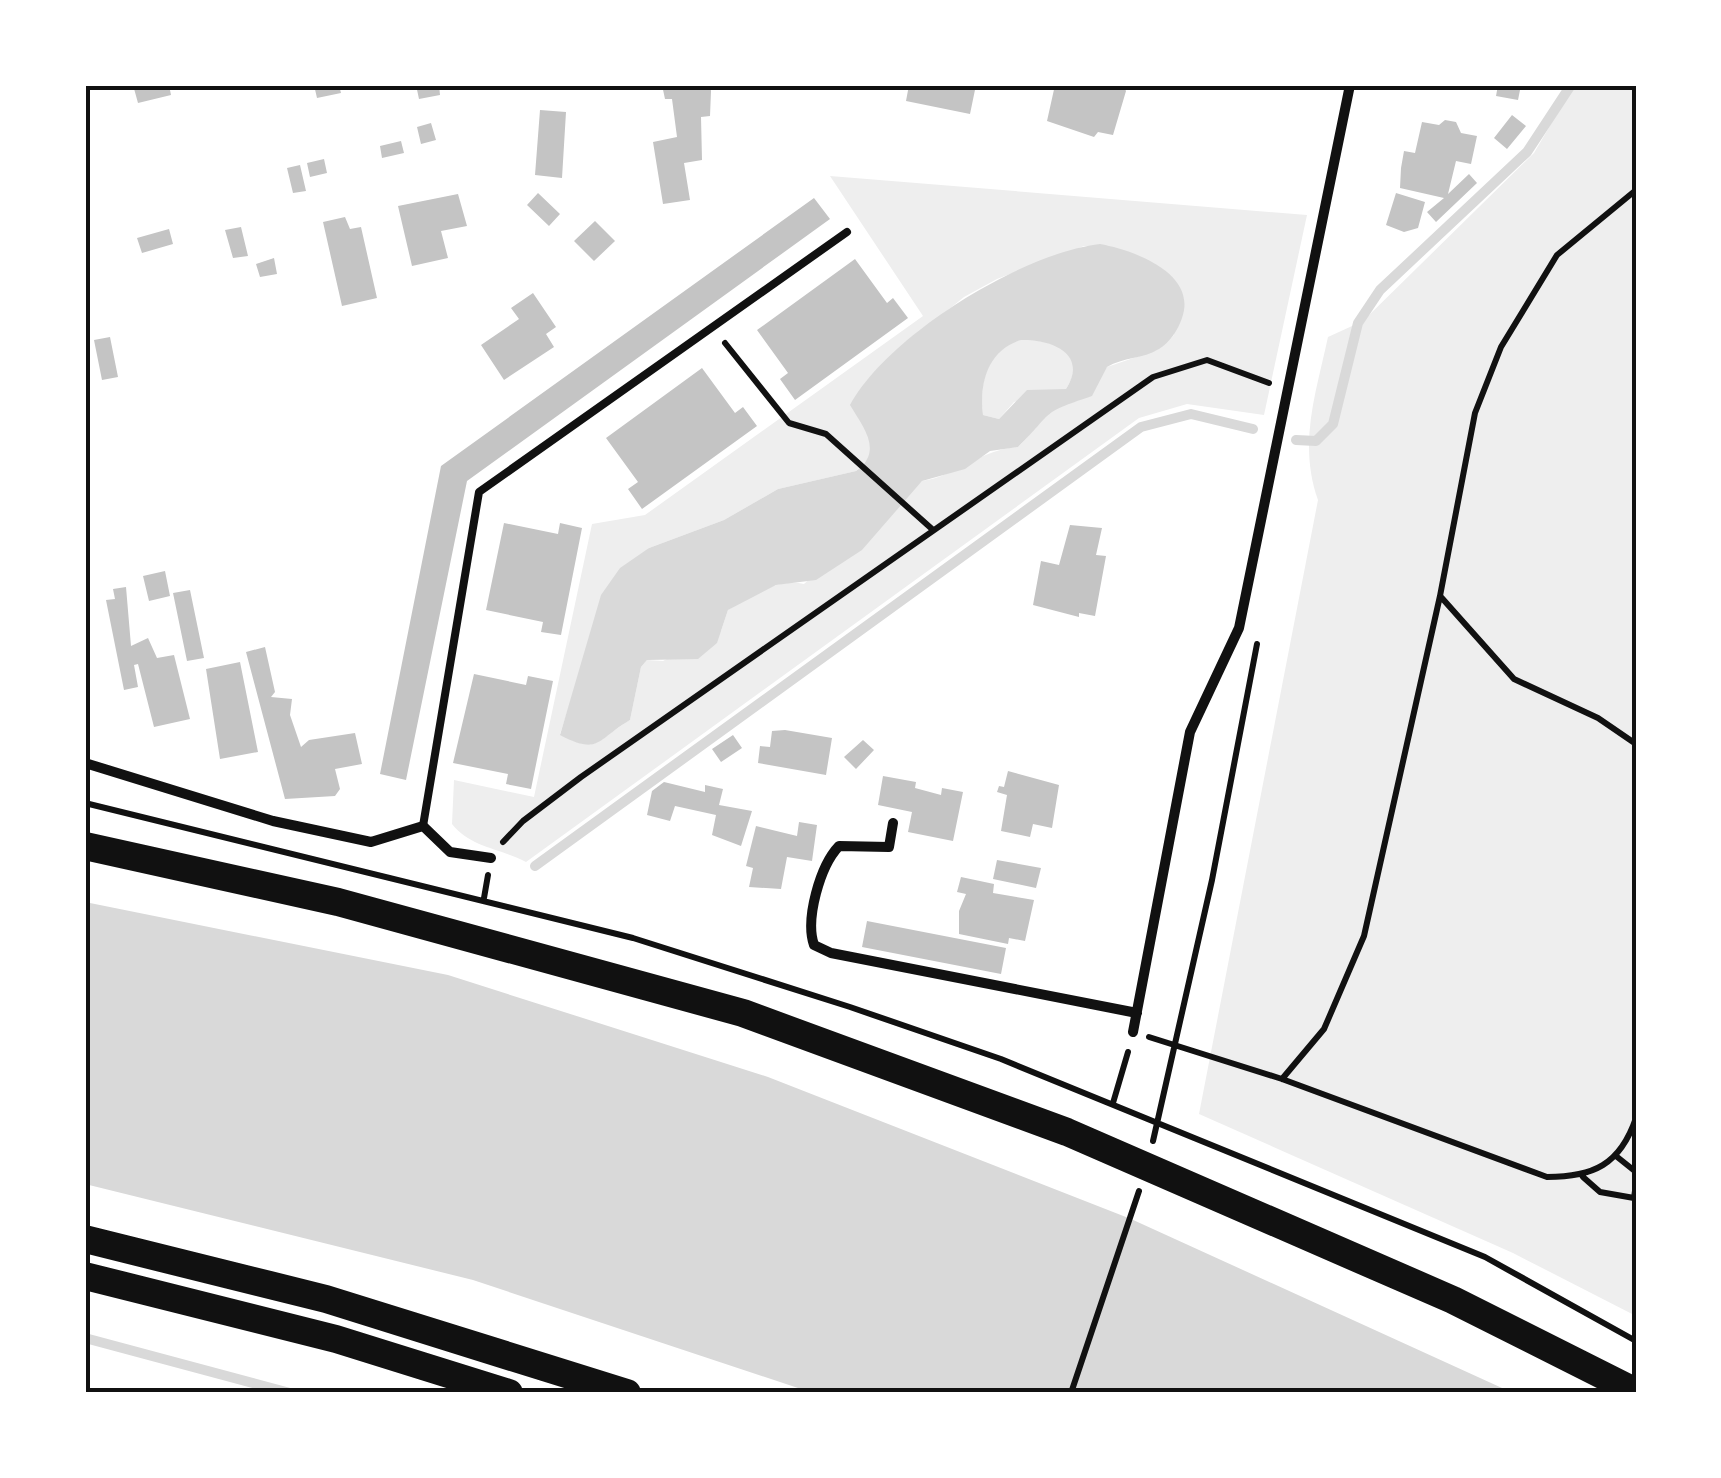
<svg xmlns="http://www.w3.org/2000/svg" width="1721" height="1478" font-family="'Archivo Narrow',sans-serif">
  <style>
    .green { fill: #eee; fill-rule: evenodd }
    .water { fill: #d9d9d9; fill-rule: evenodd }
    .lines { fill: none; stroke-linecap: round; stroke-linejoin: round }
    .stream { stroke: #d9d9d9; stroke-width: 10 }
    .building { fill: #c4c4c4 }
    .path { stroke: #111; stroke-width: 6 }
    .service { stroke: #111; stroke-width: 8 }
    .minor { stroke: #111; stroke-width: 10 }
    .trunk { stroke: #111; stroke-width: 28 }
    .neatline { fill: none; stroke: #111; stroke-width: 4 }
  </style>
  <rect width="100%" height="100%" fill="#fff"/>
  <path class="green" d="M1574,85H1636V1316L1513,1253L1199,1114L1318,500C1298,443 1316,393 1328,337L1363,321L1534,153Z
    M830,176L1307,215L1264,415L1187,404L1139,418L526,862C500,848 471,848 452,824L454,780L534,797L592,524L645,515L923,316ZM1084,246C1123,247 1148,255 1176,282L1174,335L1157,350L1107,367L1077,401C1045,405 1039,427 1018,447C981,449 957,476 922,481L804,584C777,578 750,596 728,610L721,631L663,661L647,660L641,667L630,720C597,739 599,756 560,734L595,627L649,548L724,520L778,489L856,471L871,456L870,437L889,358L964,297L997,279Z
    M1020,340C1051,339 1090,351 1066,389L1014,402L999,419L983,415C979,383 987,350 1020,340Z"/>
  <path class="water" d="M1100,244C1133,250 1198,273 1182,318C1178,330 1170,342 1159,349C1143,359 1123,357 1107,367L1092,396C1038,414 1055,411 1018,447L990,451L965,469L922,481L862,550L816,580L776,585L728,610L717,643L698,659L647,660L641,667L630,720C597,739 600,756 560,735L601,595L620,568L649,548L724,520L778,489L856,471C884,451 863,427 850,405C888,335 1022,253 1100,244ZM1021,340C1050,339 1089,353 1066,389L1027,390L999,419L983,415C979,383 988,350 1021,340Z
    M85,902L448,975L768,1077L1131,1219L1513,1393H813L473,1280L85,1184Z"/>
  <g class="lines">
    <path class="stream" d="M1296,440L1316,441L1333,424L1358,323L1380,290L1527,152L1571,85
      M535,866L1141,427L1191,414L1253,429
      M85,1338L290,1393"/>
  </g>
  <path class="building" d="M133,85H169L171,95L138,103Z
    M314,85H339L341,93L317,98Z
    M416,85H439L440,95L419,99Z
    M662,85H710L711,91L710,116L701,117L702,160L684,163L690,200L663,204L653,142L677,137L672,99H665Z
    M909,85H976L970,114L906,101Z
    M1055,85H1123L1126,91L1113,135L1098,132L1094,137L1047,121Z
    M1498,85H1521L1518,100L1496,96Z
    M540,110L566,112L562,178L535,175Z
    M1512,115L1526,126L1507,149L1494,138Z
    M1445,120L1456,122L1461,133L1477,136L1471,164L1456,161L1448,194L1469,174L1477,183L1436,222L1427,212L1444,198L1400,188L1401,168L1404,151L1415,153L1422,122L1439,125Z
    M431,123L436,140L421,144L417,127Z
    M401,141L404,153L382,158L380,146Z
    M324,159L327,173L310,177L307,163Z
    M300,165L306,191L293,193L287,168Z
    M538,193L560,214L549,226L527,205Z
    M1396,193L1425,202L1418,228L1404,232L1386,225Z
    M458,194L467,226L441,231L448,258L412,266L398,206Z
    M814,198L830,219L467,481L406,780L380,774L441,466Z
    M345,217L350,229L361,227L377,298L342,306L323,222Z
    M595,221L615,241L594,261L574,241Z
    M241,227L248,256L233,258L225,230Z
    M169,229L173,244L142,253L137,238Z
    M274,258L277,274L260,277L256,264Z
    M855,259L887,303L893,298L908,318L795,400L780,379L788,373L757,330Z
    M533,293L556,327L546,334L554,347L504,380L481,345L519,319L511,308Z
    M110,337L118,377L102,380L94,340Z
    M702,368L735,413L743,407L757,426L642,509L628,489L638,482L606,438Z
    M504,523L558,534L560,523L582,528L561,635L541,632L543,622L486,610Z
    M1070,525L1102,528L1096,555L1106,556L1095,616L1079,613V617L1033,605L1041,561L1059,565Z
    M165,571L170,596L149,601L143,576Z
    M126,587L131,646L148,638L157,658L174,655L190,719L154,727L138,664L134,665L138,687L124,690L106,600L115,599L113,589Z
    M190,590L204,658L187,661L173,593Z
    M265,647L275,692L271,697L292,699L290,715L301,747L309,740L355,733L362,764L335,769L340,789L335,796L285,799L246,652Z
    M240,662L258,752L220,759L206,669Z
    M474,674L526,685L528,676L553,681L531,789L506,784L508,774L453,763Z
    M785,730L832,738L826,775L758,763L760,746L770,747L772,731Z
    M733,735L742,748L721,762L712,749Z
    M863,740L874,750L856,769L844,757Z
    M1008,771L1059,785L1052,828L1033,824L1030,837L1001,831L1007,795L997,792L999,786L1004,787Z
    M883,776L916,782L915,788L941,795L942,788L963,792L953,841L908,832L912,812L878,805Z
    M664,782L705,792V785L723,789L719,805L752,811L741,846L712,835L716,815L675,806L670,821L647,815L652,791Z
    M799,822L817,825L812,861L787,857L781,889L749,887L753,868L746,866L756,826L797,836Z
    M997,860L1041,868L1036,888L993,879Z
    M961,877L994,884L993,893L1034,900L1025,941L1009,938L1008,944L959,934V911L966,894L957,892Z
    M867,921L1006,948L1001,974L862,947Z"/>
  <g class="lines">
    <path class="path" d="M725,343L789,423L826,434L932,529
      M1441,597L1514,679L1598,718L1636,744
      M85,803L633,938L850,1007L1001,1059L1485,1257L1636,1341
      M503,842L523,821L581,777L1153,377L1207,360L1269,383
      M484,898L488,875
      M1149,1037L1282,1079L1547,1177C1593,1177 1620,1165 1636,1118
      M1282,1079L1324,1029L1364,936L1440,596L1475,413L1501,347L1557,255L1636,190
      M1113,1103L1128,1052
      M1153,1141L1212,880L1257,644
      M1616,1156L1636,1172
      M1583,1177L1600,1192L1634,1198L1636,1184
      M1071,1393L1139,1191"/>
    <path class="service" d="M423,826L479,492L847,232"/>
    <path class="minor" d="M85,763L273,821L371,842L423,826L450,852L491,858
      M893,823L889,847L839,846C820,866 805,919 814,945L831,953L1137,1013
      M1133,1032L1190,732L1239,628L1350,85"/>
    <path class="trunk" d="M85,846L338,902L743,1013L1067,1132L1453,1300L1636,1392
      M85,1239L326,1299L627,1393
      M85,1276L336,1339L509,1393"/>
  </g>
  <rect width="1721" height="1478" fill="none" stroke="#ffffff" stroke-width="175"/>
  <rect x="88" y="88" width="1546" height="1302" class="neatline"/>
</svg>
